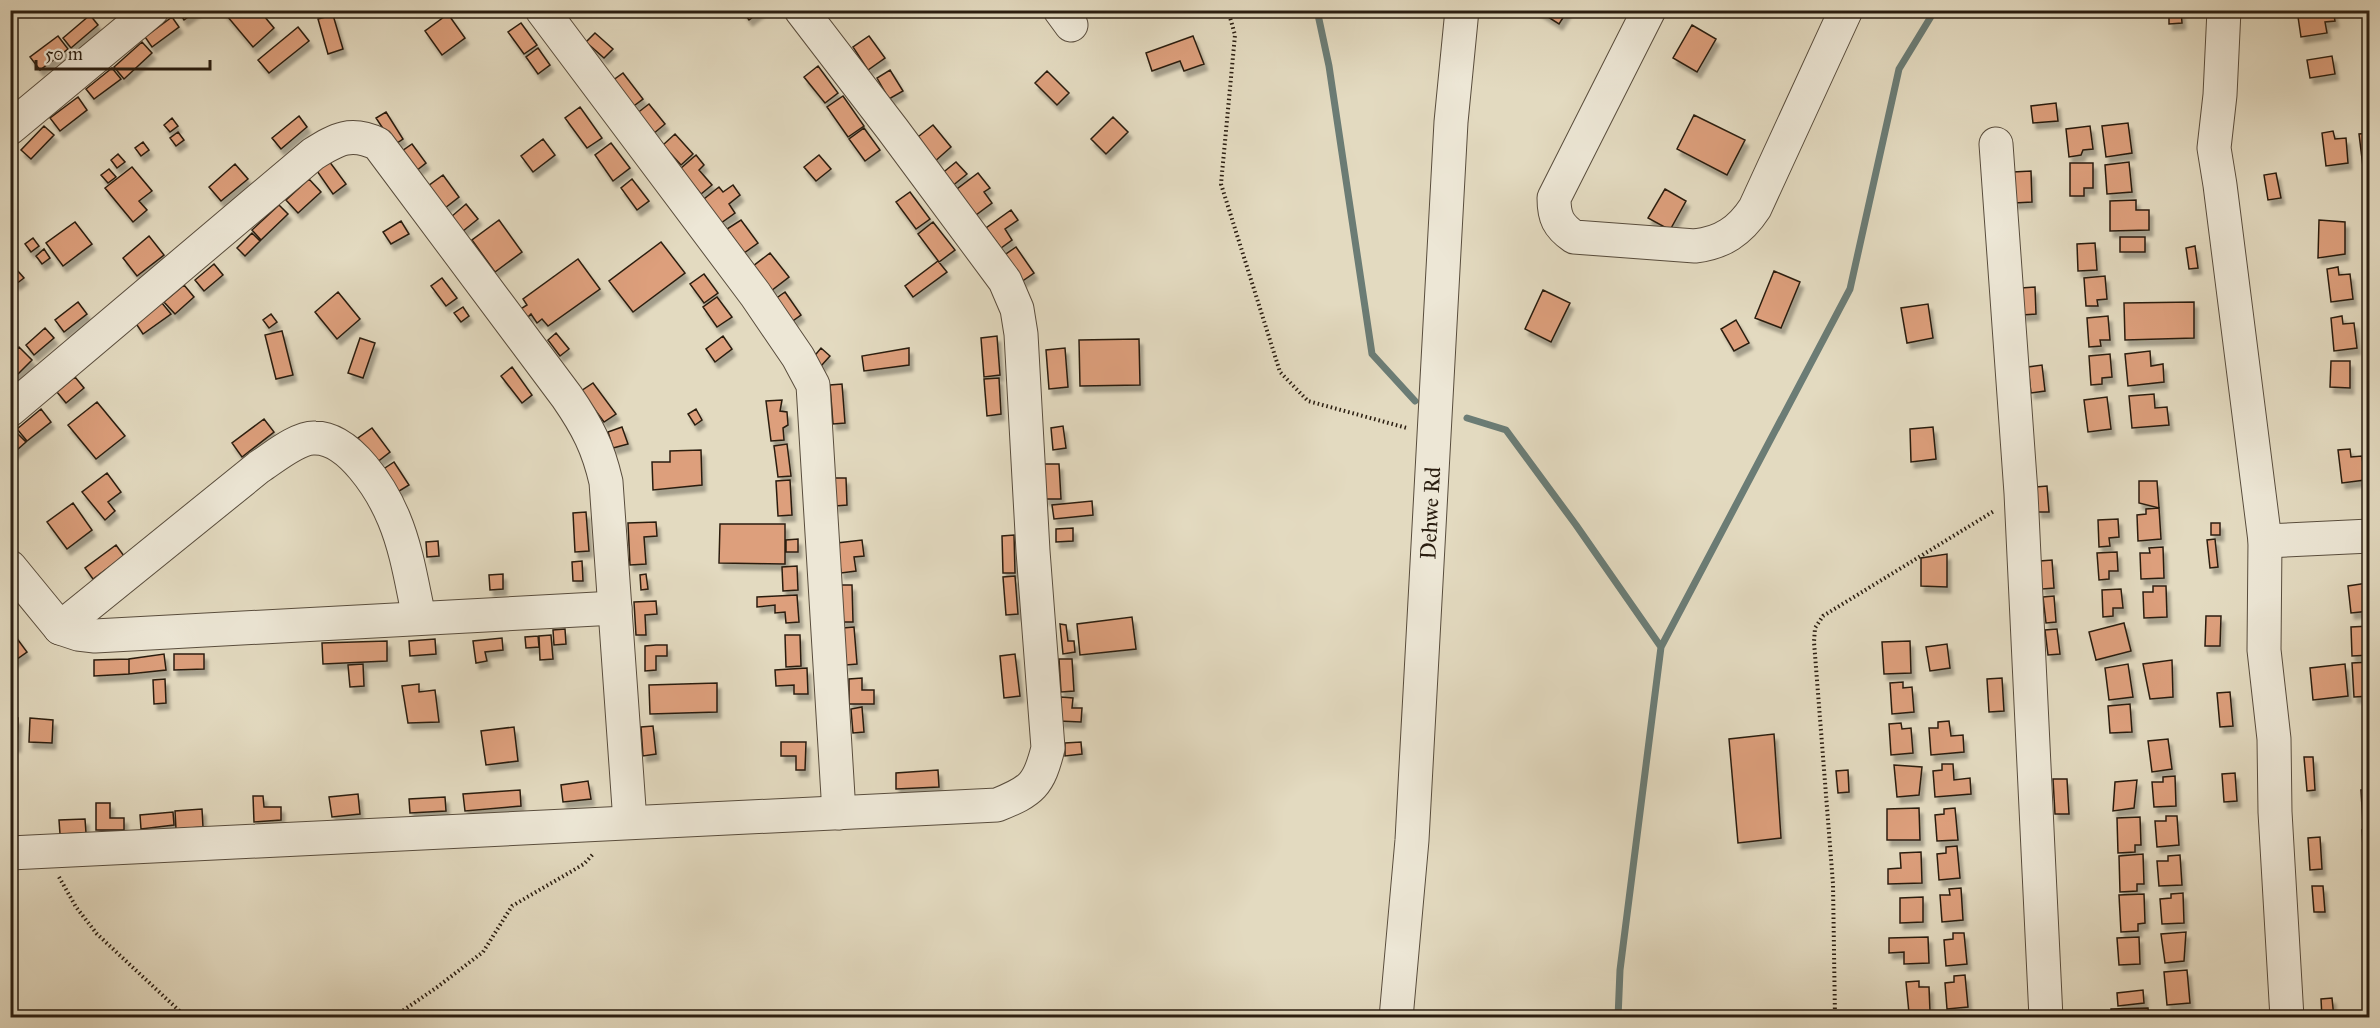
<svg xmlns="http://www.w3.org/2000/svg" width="2380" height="1028" font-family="'IM FELL Great Primer',serif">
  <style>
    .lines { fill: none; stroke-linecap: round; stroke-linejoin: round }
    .stream { stroke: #6b7c75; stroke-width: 7 }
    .building { fill: #dd9f7b; stroke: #2b1e11; stroke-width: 1.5; filter: url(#shadow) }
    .minor-casing { stroke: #594d3d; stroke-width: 35 }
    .path { stroke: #2b1e11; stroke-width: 4; stroke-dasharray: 1.5 3; stroke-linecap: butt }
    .minor { stroke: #ede7d6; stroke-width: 33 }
    .labels { text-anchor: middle; stroke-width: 4.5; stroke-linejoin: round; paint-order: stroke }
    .street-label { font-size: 22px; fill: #2b1e11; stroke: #ede7d6 }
  </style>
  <defs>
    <filter id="shadow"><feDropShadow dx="3.5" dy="6" stdDeviation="1.5" flood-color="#0004"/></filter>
  </defs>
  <rect width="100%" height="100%" fill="#e3dac0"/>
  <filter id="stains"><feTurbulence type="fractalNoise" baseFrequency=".00333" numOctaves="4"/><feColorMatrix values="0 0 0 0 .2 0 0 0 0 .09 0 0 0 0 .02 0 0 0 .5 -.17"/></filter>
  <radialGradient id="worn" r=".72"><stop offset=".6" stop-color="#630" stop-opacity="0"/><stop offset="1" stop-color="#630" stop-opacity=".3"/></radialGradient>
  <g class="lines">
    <path class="stream" d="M1317,10L1329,66L1372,354L1415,401
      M1467,418L1506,430L1576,525L1661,647
      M1618,1018L1620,970L1661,647L1850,289L1899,69L1935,10"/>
  </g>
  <path class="building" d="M178,10H198L184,20Z
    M222,10H259L274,28L253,47Z
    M742,10H762L749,20Z
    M1537,10H1568L1559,24Z
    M2169,10H2181L2182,23L2169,24Z
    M2297,10H2333L2335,21L2325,22L2327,33L2301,37Z
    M448,14L465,38L442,55L425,31Z
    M90,15L98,25L71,48L63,38Z
    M333,15L343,49L328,54L318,19Z
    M172,17L179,27L152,47L145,37Z
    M521,23L537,45L524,54L508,32Z
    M1692,25L1716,39L1697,72L1673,58Z
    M298,27L309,41L269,73L258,60Z
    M595,33L613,49L604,58L586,42Z
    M58,36L68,49L40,70L30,57Z
    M869,36L885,58L868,70L853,47Z
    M1193,36L1204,64L1184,71L1180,61L1152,71L1146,53Z
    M142,42L152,53L124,79L114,67Z
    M538,48L550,65L538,74L526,57Z
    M2332,56L2335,74L2310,78L2307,60Z
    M818,66L838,93L825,103L804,77Z
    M112,68L121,79L94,99L86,89Z
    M890,70L903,91L889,99L877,78Z
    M1047,71L1069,93L1057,105L1035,83Z
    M623,73L643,99L631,108L612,81Z
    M843,96L864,126L848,137L827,107Z
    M78,97L87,110L60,131L50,118Z
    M2056,103L2058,121L2033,123L2031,106Z
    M649,104L665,124L653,134L636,114Z
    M580,107L602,138L587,148L565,118Z
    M386,112L403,139L394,145L376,118Z
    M1694,115L1745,140L1727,175L1677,149Z
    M299,116L307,127L281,149L272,138Z
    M1113,117L1128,132L1106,154L1091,139Z
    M172,118L178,126L170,132L164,125Z
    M2128,123L2132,153L2106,157L2102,126Z
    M933,125L951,147L933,163L914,140Z
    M44,126L54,135L31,159L21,150Z
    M2090,126L2093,149L2083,150L2081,155L2069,157L2066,129Z
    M864,128L880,150L865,161L849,139Z
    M2333,131L2335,139L2346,138L2348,163L2326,166L2322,133Z
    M178,132L184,140L176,146L170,138Z
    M2370,133V166L2363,167L2359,134Z
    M675,134L693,154L681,165L663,145Z
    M543,139L555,155L533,172L521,156Z
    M143,142L149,150L141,156L135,148Z
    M611,143L630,168L613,181L595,155Z
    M412,144L426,163L416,171L402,151Z
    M118,154L125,162L117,168L111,160Z
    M696,155L704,165L699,170L712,185L701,194L680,169Z
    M819,155L831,169L816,181L804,167Z
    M329,161L346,184L333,194L317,171Z
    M956,162L967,174L951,187L940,175Z
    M2129,162L2132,192L2107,194L2105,165Z
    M2070,163H2093V188H2084V196H2070Z
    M235,164L248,179L221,201L209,187Z
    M132,167L152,191L139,201L147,210L133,222L105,188Z
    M109,169L116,177L108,183L101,175Z
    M2031,171L2032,202L2014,203L2013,172Z
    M978,173L990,188L984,192L992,203L972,218L953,192Z
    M2276,173L2281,198L2268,200L2264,175Z
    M443,175L459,197L445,208L428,186Z
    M309,179L321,192L298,213L286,200Z
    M632,179L649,201L637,210L621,188Z
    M733,185L740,195L729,204L735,213L721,223L704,199L719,187L723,192Z
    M1665,189L1686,201L1670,230L1648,218Z
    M910,192L930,219L916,229L896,202Z
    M2136,200V210H2149V230L2110,231V201Z
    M466,204L478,219L463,231L451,217Z
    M279,205L288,214L261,240L252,230Z
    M1011,210L1018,220L1005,229L1012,240L1001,248L986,228Z
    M499,220L522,252L495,272L472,240Z
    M741,220L758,243L744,253L727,229Z
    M2319,220L2345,222V254L2318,258Z
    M401,221L409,234L391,244L383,232Z
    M75,222L92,244L63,266L46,243Z
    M933,222L955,250L939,262L918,234Z
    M252,233L260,241L245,256L237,248Z
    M149,236L164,255L137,276L123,258Z
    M2120,237H2145V252H2120Z
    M33,238L39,246L31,252L25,244Z
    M661,242L685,273L633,312L609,281Z
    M2095,243L2097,270L2078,271L2077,244Z
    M2195,246L2198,268L2189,269L2186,248Z
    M1016,247L1034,273L1021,282L1003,256Z
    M44,249L50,258L42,264L36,256Z
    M770,253L789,277L767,294L748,270Z
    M578,259L600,289L548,326L542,319L537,323L531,314L526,319L519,310L527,305L523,299Z
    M938,261L947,272L913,297L905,286Z
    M214,264L223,275L204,291L195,280Z
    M2338,267L2339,275L2350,274L2353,299L2331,302L2327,269Z
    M17,270L24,278L16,284L10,275Z
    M1774,271L1800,282L1781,328L1755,318Z
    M704,274L718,293L704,303L690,284Z
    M2105,276L2107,299L2097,300L2098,306H2086L2084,278Z
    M442,278L457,298L446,306L431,286Z
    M184,285L194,297L175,314L164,302Z
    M2035,287L2036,314L2022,315L2021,288Z
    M1543,290L1570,303L1551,342L1525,329Z
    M338,292L360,319L337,339L315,312Z
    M785,292L801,315L787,325L771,302Z
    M717,297L732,317L717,327L703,307Z
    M78,302L87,314L64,332L55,320Z
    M2194,302V338L2125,340L2124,303Z
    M162,303L171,314L143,334L135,322Z
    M1928,304L1933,338L1907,343L1901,308Z
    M463,307L469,316L461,322L454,313Z
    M271,314L277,322L269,328L263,320Z
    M2108,316L2110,340H2100L2101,346L2089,347L2087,318Z
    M2342,316L2343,324L2354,323L2357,348L2334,351L2331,318Z
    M1736,320L1749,343L1734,351L1721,329Z
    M45,328L54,338L34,355L26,345Z
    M282,331L293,375L276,379L265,335Z
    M556,333L569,349L560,356L548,340Z
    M723,336L732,349L715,362L706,349Z
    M997,336L1000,375L984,377L981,338Z
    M360,338L375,343L363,378L348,373Z
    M1139,339L1140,385L1080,386L1079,340Z
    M19,347L32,360L10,382V356Z
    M821,348L830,356L821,366L812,359Z
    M909,348V365L864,371L862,356Z
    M1065,348L1068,387L1049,389L1046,350Z
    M2150,351L2151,366L2163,364L2164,382L2128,386L2125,354Z
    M2110,354L2112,377L2102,378V384L2091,385L2089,356Z
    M2331,361H2350V388L2330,387Z
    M2042,365L2045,391L2031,393L2028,367Z
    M512,367L532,395L522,403L501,376Z
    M75,377L84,388L66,403L57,392Z
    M999,378L1001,414L987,416L984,379Z
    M593,383L616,414L604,422L581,391Z
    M842,384L845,423L833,424L830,385Z
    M2154,394L2155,408L2167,407L2169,425L2132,428L2129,396Z
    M2107,397L2111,429L2088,432L2084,400Z
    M782,400L780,411L787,412L788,425L783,428L784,440L771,441L766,401Z
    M97,402L125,436L96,459L68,425Z
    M41,409L51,422L27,441L17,429Z
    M696,409L702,420L695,425L688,414Z
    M264,419L274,432L242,457L232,443Z
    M1063,426L1066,448L1053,450L1051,428Z
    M622,427L628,444L613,448L608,432Z
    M1933,427L1936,459L1911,462L1910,429Z
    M372,428L390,452L376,463L358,438Z
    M15,431L26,442L10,456V435Z
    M787,444L791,476L778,477L774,446Z
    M2350,449L2351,457L2362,456L2365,480L2342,483L2338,450Z
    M701,450L702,485L653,490L652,462H670V451Z
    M394,462L409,485L396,493L382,470Z
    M1044,464H1059L1061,499H1045Z
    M107,473L121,492L108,502L115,511L105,520L82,492Z
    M833,478H846L847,505L835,506Z
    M790,480L792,515L778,516L776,481Z
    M2139,481H2157L2159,508L2139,503Z
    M2047,486L2049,512H2038L2036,487Z
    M1092,501L1093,515L1054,519L1052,505Z
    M73,503L92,530L67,549L47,522Z
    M2159,508L2161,539L2138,541L2137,515L2146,514V509Z
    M586,512L589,551L575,552L573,513Z
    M2118,519L2119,537L2109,538L2110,546L2099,547L2098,520Z
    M656,522L657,536L644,537L646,564L630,565L628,523Z
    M2211,523H2220V535H2211Z
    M720,524H785V564L719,563Z
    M1073,528V541L1056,542V529Z
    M1014,535L1015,573H1003L1002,536Z
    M798,539V552H786V540Z
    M2215,539L2218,567L2210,568L2207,540Z
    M862,540L864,556L854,557L856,571L841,573L837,543Z
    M438,541L439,556L427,557L426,542Z
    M116,545L124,556L93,579L85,568Z
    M2163,547L2164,578L2141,579L2140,553H2150L2149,548Z
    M2117,552L2118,571H2109V579L2099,580L2097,553Z
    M1947,554V587L1921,586V558Z
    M2052,560L2054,588L2042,589L2040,561Z
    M582,561L583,581H573L572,562Z
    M797,566L798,590L783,591L782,567Z
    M503,574V589L490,590L489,575Z
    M646,574L648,589L641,590L640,575Z
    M1015,576L1018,614L1006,615L1003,577Z
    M2367,583L2370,611L2351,613L2348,586Z
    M840,585H852L853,622H841Z
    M2153,586H2166L2167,617L2144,618L2143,592H2153Z
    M2121,589L2123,608H2113V616L2103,617L2102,590Z
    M797,595L799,622L786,623L785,612L775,613V605L757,607V597Z
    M2054,596L2056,622L2046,623L2043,597Z
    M656,601L657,614L645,615L646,635H636L634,602Z
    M2206,616H2221L2220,646H2205Z
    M1132,617L1136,649L1080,655L1077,624Z
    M2124,623L2131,651L2096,660L2089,632Z
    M1060,624L1066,625L1068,641H1074L1075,652L1063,654Z
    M2370,626V655L2352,656L2351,627Z
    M854,627L857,664L846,665L843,628Z
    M10,629L27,652L10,664Z
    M565,629L566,644L554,645L553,630Z
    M2057,629L2060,654L2048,655L2045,630Z
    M551,635L553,659L540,660L539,636Z
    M785,635H800L801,666L786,667Z
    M538,636L539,647L526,648L525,637Z
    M502,638L503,650L485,652L487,661L476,663L473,641Z
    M435,639L436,654L410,656L409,641Z
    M387,641V661L323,664L322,643Z
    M1910,641L1911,673L1884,674L1882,642Z
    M1947,644L1950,668L1930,671L1926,647Z
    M656,645H667V656H656V670L645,671V646Z
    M164,654L166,670L129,674V659Z
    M174,654H204V669L174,670Z
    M1015,654L1020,696L1004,698L1000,656Z
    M129,659V674L94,676V660Z
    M1059,659H1072L1074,691L1061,692Z
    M2172,660L2173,697L2150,699L2143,664Z
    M2370,662V696L2354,697L2352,663Z
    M363,664L364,686L350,687L348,665Z
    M2128,664L2133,697L2109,700L2105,668Z
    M2345,664L2348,696L2313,700L2310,668Z
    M807,668L808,694H794V685L776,686L775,670Z
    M862,678V690H874V704H849V679Z
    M2002,678L2004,711L1989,712L1987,679Z
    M165,679L166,703L154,704L153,680Z
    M1903,682V688L1912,687L1914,712L1892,714L1890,683Z
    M717,683V712L650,714L649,685Z
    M419,684V692L435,690L439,722L408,723L402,686Z
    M2230,692L2233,726L2220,727L2217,693Z
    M1061,697L1073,698L1072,708H1082L1081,722L1059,721Z
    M2130,704L2132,732L2110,733L2108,706Z
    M862,707L864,732L853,733L851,709Z
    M10,718H18L17,746H10Z
    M30,718L53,720L52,743L29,742Z
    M1949,721L1951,736L1963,735L1964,752L1931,755L1929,728H1938V722Z
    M1901,723L1902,729L1911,728L1913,753L1891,755L1889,724Z
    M653,726L656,754L643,756L641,727Z
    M514,727L518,761L486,765L481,731Z
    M1774,734L1781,838L1738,843L1729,739Z
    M2168,739L2172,769L2152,772L2148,741Z
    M781,742H806L805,770H796V756H781Z
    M1081,742L1082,754L1065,756V743Z
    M2304,757H2313L2315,790L2307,791Z
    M1942,764H1953L1954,780L1970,778L1971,794L1935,797L1933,771L1942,770Z
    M1894,765L1922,767L1919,795L1897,797Z
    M938,770L939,787L896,789V773Z
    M1848,770L1849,792L1838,793L1836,771Z
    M2235,773L2237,801L2224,802L2222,774Z
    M2175,776L2176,806L2154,807L2152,782H2163V777Z
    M2053,779H2067L2069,814H2055Z
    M2137,780L2134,808L2113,811L2115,782Z
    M588,781L591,799L563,802L561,785Z
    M520,790L521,806L465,811L463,794Z
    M2361,790H2370V824H2363Z
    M358,794L360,814L332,817L329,797Z
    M253,796H263L264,807H281V820L254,822Z
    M445,797L446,811L410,813L409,799Z
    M96,803H110V818H124V830H96Z
    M1919,808L1920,840H1887V809Z
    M1955,808L1958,840L1937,841L1935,815L1944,814V809Z
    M202,809L203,827L176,829L175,811Z
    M173,812L174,825L141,829L140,815Z
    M2166,816H2177L2179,845L2157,847L2155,821H2166Z
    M2140,817L2141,845H2135V852L2118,853L2117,818Z
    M85,819L86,833L60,834L59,820Z
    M2370,829V863L2364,864L2362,830Z
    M2320,837L2322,869L2310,870L2308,838Z
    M1957,846L1960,878L1939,880L1937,854L1946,853V847Z
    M1921,852L1922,883L1888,884V869L1901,868L1900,853Z
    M2143,854L2144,884H2137V891L2120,892L2119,856Z
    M2180,855L2182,885L2159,886L2157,861H2168V856Z
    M2312,886H2323L2325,912H2314Z
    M1961,888L1963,920L1942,922L1940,895H1950L1949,889Z
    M2183,893L2184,923L2162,924L2160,899L2171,898V894Z
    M2144,894L2145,923L2138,924V931L2121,932L2119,895Z
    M1923,897V922L1900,923V898Z
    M2186,932L2184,961L2165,963L2161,934Z
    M1953,933H1964L1967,964L1946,966L1944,940L1953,939Z
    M1928,937L1929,963L1904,964V952L1889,953V938Z
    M2139,937L2140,964L2119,965L2117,938Z
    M2187,970L2190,1003L2167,1005L2164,972Z
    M1965,975L1968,1007L1947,1009L1945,983L1954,982V976Z
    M1919,981V987H1929L1930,1012L1909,1013L1906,982Z
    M2143,990L2144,1003L2118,1006L2117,993Z
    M2332,998L2334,1018H2322L2321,999Z
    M2148,1008L2149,1018H2111V1009Z"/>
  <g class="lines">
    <g class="minor-casing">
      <g id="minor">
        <path d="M542,10L755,294L798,357L813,385L839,813"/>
        <path d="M1060,10L1071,25"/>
        <path d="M1649,10L1554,198C1554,217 1558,226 1574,237L1695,246C1722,243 1740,231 1755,208L1846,10"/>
        <path d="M2224,10L2220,95L2214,148L2220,185L2265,541L2264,650L2274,739L2275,812L2287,1018"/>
        <path d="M10,128L152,10"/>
        <path d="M1996,144L2021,493L2046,1018"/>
        <path d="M10,410L313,154C337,139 351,131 378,144L567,397C587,426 598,447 606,482L630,822"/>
        <path d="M2265,541L2370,536"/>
        <path d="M10,567L60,628L78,634L95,636L615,608"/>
        <path d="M60,628L259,467C273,458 298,437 315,438C350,438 382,490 394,519C407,550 412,585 419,617"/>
        <path d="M10,853L997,805C1032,791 1039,785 1048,748L1033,551L1021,334L1017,309L1005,281L893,130L801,10"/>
        <path id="s1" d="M1396,1018L1412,840L1451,122L1462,10"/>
      </g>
    </g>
    <path class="path" d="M1228,10L1235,35L1221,184L1280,372L1308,401L1407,428
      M59,877L76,907L97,934L187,1018
      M392,1018L436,988L483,952L512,906L584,864L594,853
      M1835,1018L1833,884L1814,642L1815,628L1823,616L1994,511"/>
    <use href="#minor" class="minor"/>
  </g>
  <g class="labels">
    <g class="street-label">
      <text dy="8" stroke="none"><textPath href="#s1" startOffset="506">Dehwe Rd</textPath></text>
    </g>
  </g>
  <rect width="2380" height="1028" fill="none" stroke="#e3dac0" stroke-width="36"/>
  <rect x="12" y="12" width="2356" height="1004" fill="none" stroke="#2b1e11" stroke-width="3"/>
  <rect x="18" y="18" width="2344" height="992" fill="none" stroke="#2b1e11" stroke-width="1.5"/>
  <path d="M36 60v9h174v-9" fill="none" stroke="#2b1e11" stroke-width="3"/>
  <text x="45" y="60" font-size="18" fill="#2b1e11" stroke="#ede7d6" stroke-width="4.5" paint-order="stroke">50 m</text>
  <rect width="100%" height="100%" filter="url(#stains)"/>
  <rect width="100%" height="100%" fill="url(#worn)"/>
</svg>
